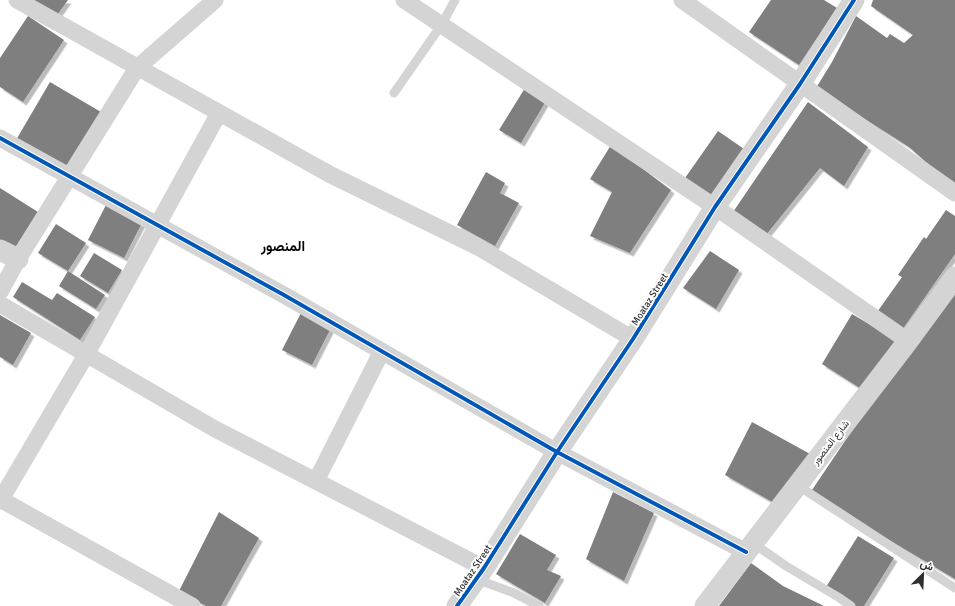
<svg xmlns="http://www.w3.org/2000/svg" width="955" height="606" font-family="Signika,Vazirmatn,sans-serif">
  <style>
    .building { fill: #7f7f7f; filter: url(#shadow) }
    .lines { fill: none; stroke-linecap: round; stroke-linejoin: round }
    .service { stroke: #d4d4d4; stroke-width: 9 }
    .minor { stroke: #d4d4d4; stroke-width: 17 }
    .tertiary { stroke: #d4d4d4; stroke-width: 21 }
    .cycleway-casing { stroke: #fff; stroke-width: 6 }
    .cycleway { stroke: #0057b8; stroke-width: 4 }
    .labels { text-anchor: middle; stroke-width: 4; stroke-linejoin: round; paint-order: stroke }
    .street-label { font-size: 10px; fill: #2f2f2f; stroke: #fff }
    .district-label { font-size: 14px; font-weight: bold; fill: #000; stroke: #fff }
  </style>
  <defs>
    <filter id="shadow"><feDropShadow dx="3.5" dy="3.5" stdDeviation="0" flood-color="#0004"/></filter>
  </defs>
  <rect width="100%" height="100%" fill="#fff"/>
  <path class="building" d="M30,0H68L55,18Z
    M771,0H824L837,8L799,65L749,32Z
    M873,0H955V188L909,147L816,88L832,62L856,16L887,38L890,34L904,43L913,35L871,6Z
    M28,16L64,40L23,102L0,87V58Z
    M50,82L101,112L67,170L16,140Z
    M525,88L546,101L521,143L499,130Z
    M808,102L868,147L844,186L820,168L766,235L733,212Z
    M718,131L747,151L713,198L685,178Z
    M611,145L671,190L630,253L590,236L612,192L590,179Z
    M486,172L505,183L500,193L519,203L495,246L457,225Z
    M0,188L38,212L14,250L0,241Z
    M106,205L142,223L124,258L88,240Z
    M946,210L955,216V254L900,333L875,315L902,277L898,275L924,237L926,239Z
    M56,224L86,243L68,271L105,295L96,309L59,286L68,271L38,253Z
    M710,251L739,270L716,309L683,288Z
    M94,253L122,270L108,293L80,276Z
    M22,282L52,300L57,293L95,317L80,340L13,297Z
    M955,290V579L810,493L847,438Z
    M302,311L332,326L312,365L282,350Z
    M852,314L898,341L863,390L822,364Z
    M0,315L31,333L13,365L0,357Z
    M752,422L812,455L774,503L725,475Z
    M613,492L654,513L624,581L586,559Z
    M219,512L259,538L221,606H206L179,591Z
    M520,534L556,555L547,570L561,576L545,603L496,574Z
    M858,536L894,558L864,606H856L826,587Z
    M751,563L783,586L824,606H719Z"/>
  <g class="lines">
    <path class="service" d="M394,93L442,24L455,0
      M797,485L955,588
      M753,543L786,566L838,597L851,606
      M476,579L514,593L539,606"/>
    <path class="minor" d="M17,0L331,175L478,247L633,339
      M404,0L715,207L908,341
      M682,0L955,193
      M0,138L284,295L557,452L746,552
      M0,292L18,259L137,68L215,0
      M0,304L215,429L484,568
      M316,481L382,351
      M0,499L192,606
      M0,501L86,355L219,113"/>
    <path class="tertiary" d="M0,250L18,259
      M457,606L484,568L557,452L633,339L715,207L800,84L854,0
      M705,606L908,341L955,277"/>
    <g class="cycleway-casing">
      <path id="cycleway" d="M0,138L284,295L557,452L746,552
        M457,606L484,568L557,452L633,339L715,207L800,84L854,0"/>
    </g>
    <use href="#cycleway" class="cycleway"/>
  </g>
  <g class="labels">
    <g class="street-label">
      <text transform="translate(649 299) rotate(-58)" y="4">Moataz Street</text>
      <text transform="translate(830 442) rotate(-52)" y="4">شارع المنصور</text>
      <text transform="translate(472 570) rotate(-56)" y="4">Moataz Street</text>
    </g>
    <g class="district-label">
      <text x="283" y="251">المنصور</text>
    </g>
  </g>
  <g transform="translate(923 574) rotate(24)" stroke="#ffffff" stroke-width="3" paint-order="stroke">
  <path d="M0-3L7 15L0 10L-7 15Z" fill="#2f2f2f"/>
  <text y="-6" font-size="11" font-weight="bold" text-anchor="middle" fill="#2f2f2f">ش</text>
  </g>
</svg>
